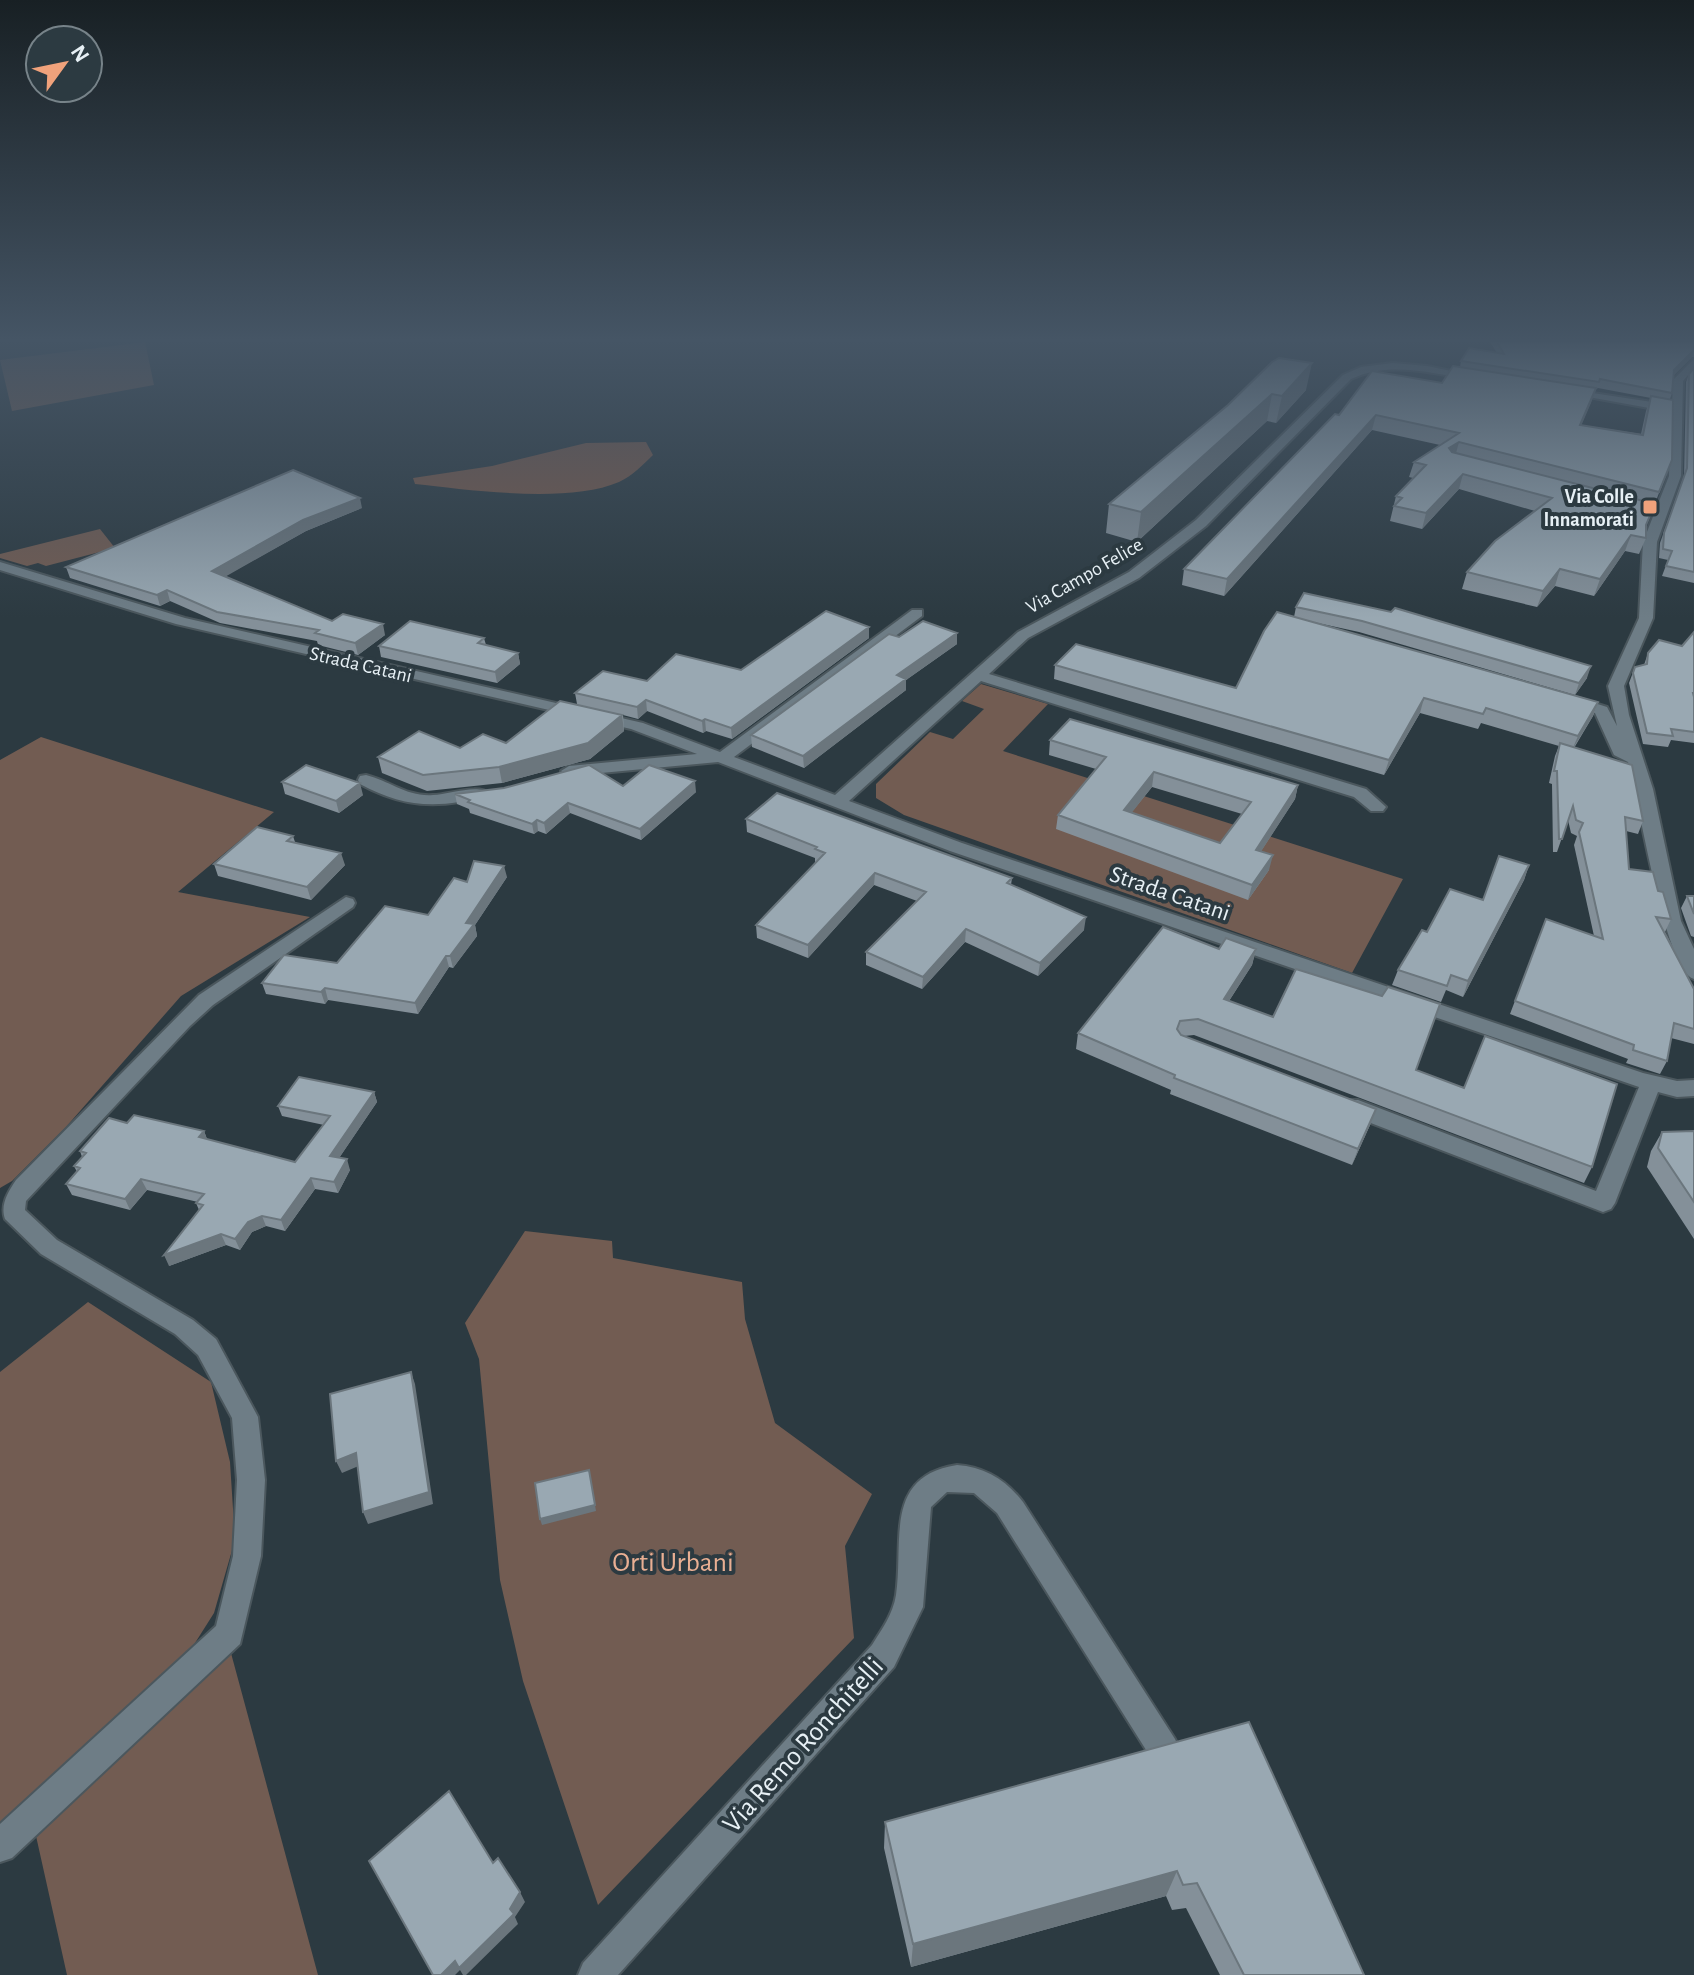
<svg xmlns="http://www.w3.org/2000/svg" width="1694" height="1975" font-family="'Alegreya Sans',sans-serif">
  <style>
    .green { fill: #725c52 }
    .forest { fill: #79594a }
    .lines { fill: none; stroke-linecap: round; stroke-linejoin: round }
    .street-casing { stroke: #4b575d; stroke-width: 4 }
    .street { fill: #6e7d86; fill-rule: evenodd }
    .wall { fill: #849099; fill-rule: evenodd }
    .shaded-wall { fill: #6b767d }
    .building { fill: #99a8b2; stroke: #6b767d; stroke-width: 2; fill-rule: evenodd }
    .poi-dot { fill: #f0a27b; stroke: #2c3a41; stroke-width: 3 }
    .labels { text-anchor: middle; stroke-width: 8; stroke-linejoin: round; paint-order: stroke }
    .far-poi-label { font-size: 20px; font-weight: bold; fill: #e7f0f5; stroke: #2c3a41; text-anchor: end }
    .far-street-label { font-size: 20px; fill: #e7f0f5; stroke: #2c3a41 }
    .street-label { font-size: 24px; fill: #e7f0f5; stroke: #2c3a41 }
    .near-park-label { font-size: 28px; fill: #e9af93; stroke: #2c3a41 }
    .near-street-label { font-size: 28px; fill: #e7f0f5; stroke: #2c3a41 }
  </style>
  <rect width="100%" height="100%" fill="#2c3a41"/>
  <path class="green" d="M145,342L154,385L12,411L0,360Z
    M100,529L115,548L46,566L38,563L27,566L0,558V554Z
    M981,684L1048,704L1003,751L1403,879L1352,973L904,815L876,798V784L930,732L953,739L984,709L962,701Z
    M41,737L274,812L178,892L310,917L181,996L66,1127L12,1181L0,1188V760Z
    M525,1231L612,1241L613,1258L742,1282L745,1319L775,1423L872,1494L845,1546L854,1638L598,1905L523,1681L500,1580L479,1359L465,1323Z
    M88,1302L211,1382L230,1462L235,1540L214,1613L183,1662L0,1830V1372Z
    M228,1642L318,1975H67L34,1827Z"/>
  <path class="forest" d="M646,442L653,455C643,465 632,476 619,482C568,504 470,490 415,484L413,478L492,466L586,443Z"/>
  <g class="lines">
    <g class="street-casing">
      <path id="street" d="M1694,359V368L1683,381L1681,476L1657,542L1653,618L1624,686L1629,715L1653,789L1681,921L1694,949V979C1664,970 1639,798 1628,762L1614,755L1595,713L1561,700L1569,695L1607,707L1617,726L1608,686L1639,618L1643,542L1669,476L1671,412L1561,392L1566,389L1672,405L1673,380Z
        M1393,363L1427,366L1480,377L1475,380C1434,374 1390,360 1351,379L1206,526L1139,578L1028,638L989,674L1366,789L1386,807L1383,811H1371L1354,797L981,681L849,801L962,843L1643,1073L1677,1081L1694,1080V1096L1677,1097L1658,1092L1615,1203L1611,1209L1603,1212L1342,1112L1339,1106L1342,1100H1358L1596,1191L1639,1087L950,851L718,762L569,776L561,771L569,766L697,754L631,729L176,624L0,570V562L185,618L643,723L720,752L912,610H922V616L734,757L835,795L1018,632L1129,572L1196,520L1343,375L1361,367Z
        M366,775C390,781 407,797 433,795C449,795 478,783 490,794C482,801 470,801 459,802C422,808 393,802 360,784L358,780L360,776Z
        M346,897L353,899L355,903L353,907L213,1005L190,1026L26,1201L25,1210L57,1240L193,1320L216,1339L258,1417L265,1480L261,1556L240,1644L12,1858L0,1862V1824L216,1626L233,1556L237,1480L232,1418L198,1355L175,1334L41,1254L5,1219C0,1205 8,1192 16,1180L199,995Z
        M957,1465C985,1467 1006,1480 1023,1502L1175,1739L1180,1750L1175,1761L1164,1766L1153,1761L997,1513L974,1493L947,1492L931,1507L923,1607L894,1667L618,1975H578L583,1963L872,1645C882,1629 893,1614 896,1595C904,1542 883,1476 957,1465Z"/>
    </g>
    <use href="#street" class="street"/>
  </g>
  <path class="wall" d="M1490,342H1694V357H1692L1674,375L1672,393L1670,399L1672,460L1646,526V538L1639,554L1625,551L1594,596L1555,586L1537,607L1462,589L1467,572L1535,511L1459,489L1422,529L1390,521L1396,496L1413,478L1409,477L1414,462L1440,445L1372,430L1224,596L1182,585L1184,569L1339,415L1442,383L1460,367L1461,361L1497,353ZM1598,388L1651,398L1646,411L1641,434L1581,425L1595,390Z
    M1272,362L1306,390L1276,423L1267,421L1137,542L1106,533L1109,504L1228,405Z
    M1694,368V583L1662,576L1668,560L1659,558L1660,543L1684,477L1686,382L1689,374Z
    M362,508L306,531L225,576L332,621L385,635L358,655L318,645L317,641L220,623L170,601L160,606L70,578L66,567Z
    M1304,593L1587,678L1575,695L1359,632L1313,622L1598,702L1593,716L1574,748L1643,821L1638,834L1626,831L1629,869L1658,891L1671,919L1665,932L1694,989V1044L1671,1038L1667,1061L1660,1074L1626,1063L1628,1059L1510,1014L1546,919L1594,936L1574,845L1577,836L1571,833L1568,820L1557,852H1553L1552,784L1549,783L1555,756L1559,746L1481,723L1478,729L1420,713L1384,775L1054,679L1055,665L1236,688L1294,617L1296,607Z
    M869,627V638L732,739L706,731L703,733L647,711L638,719L623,715L624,731L590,759L502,783L427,791L382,773L378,757L506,743L577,704L575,693L647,681L741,670Z
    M1694,632V743L1671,740L1668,747L1643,744L1629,683L1635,667L1644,665L1648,653L1682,646Z
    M899,637L957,644L906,680V690L804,768L752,747L751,735Z
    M484,638L486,645L518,653L520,664L497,683L381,657L379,646Z
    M1050,740L1298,785L1295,799L1261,851L1269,870L1248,900L1056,829L1058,815L1096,769L1049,755ZM1152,787L1242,814L1220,843L1131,813Z
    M282,782L363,795L339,813L285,794Z
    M623,786L696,792L641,840L570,813L546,834L538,831L534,834L470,813L469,809L457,804L455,794Z
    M746,819L1012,878L1011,885L1084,930L1038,976L965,942L922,989L866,965V952L917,901L874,885L808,958L757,938L756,925L816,862H815V858L747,832Z
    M293,836L295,842L345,865L311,900L218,876L214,864Z
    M1529,865L1524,880L1463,997L1446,990L1441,1002L1392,985L1398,970L1427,932L1483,900Z
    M507,877L475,925L477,936L453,968L449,967L418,1014L328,1000L325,1004L266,994L262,983L337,963L428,915L467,882Z
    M1687,896H1694V937L1691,936L1681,908Z
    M1219,949H1256L1252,965L1229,1001L1416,1070L1592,1167L1584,1183L1194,1035L1184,1036L1376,1109L1370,1125L1352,1165L1170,1094L1171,1090L1076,1049L1078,1033Z
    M374,1092L377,1102L339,1158L350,1170L338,1193L315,1189L285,1231L266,1226L252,1232L240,1250L226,1245L169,1266L199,1210L196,1203L198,1202L147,1190L130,1210L72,1195L66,1184L77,1172L74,1166L82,1157L80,1151L127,1123L204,1131L207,1139L295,1162L324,1125L282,1116L278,1106Z
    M1694,1131V1239L1647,1167L1651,1151L1662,1132Z
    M1249,1722L1364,1975H1220L1186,1908L1172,1910L1166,1896L911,1967L884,1848L885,1822Z"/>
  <path class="shaded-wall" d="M1694,350L1692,357L1671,378L1674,370Z
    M1312,363L1306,390L1276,423L1282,396Z
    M1596,388L1591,403L1575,440L1580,425Z
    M1272,394L1267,421L1137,542L1141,512Z
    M1376,415L1372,430L1224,596L1227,579Z
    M1459,442L1455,457L1449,448Z
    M1463,474L1459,489L1422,529L1426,513Z
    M360,498L362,508L306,531L216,582L212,571L303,520Z
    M1631,535L1625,551L1594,596L1600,579Z
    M1560,569L1555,586L1537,607L1543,591Z
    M167,590L170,601L160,606L157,595Z
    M383,624L385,635L358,655L355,643Z
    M869,627V638L732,739L731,728Z
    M957,633V644L906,680V690L804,768L803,756L897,675Z
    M518,653L520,664L497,683L495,672Z
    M1591,666L1587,678L1575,695L1579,683Z
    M1424,698L1420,713L1384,775L1389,760Z
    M646,700L647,711L638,719L637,707Z
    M1598,702L1593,716L1572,750L1578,736Z
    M622,715L624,731L590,759L502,783L499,767Z
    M705,719L706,731L703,733L702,721Z
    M1154,772L1152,787L1122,825L1124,810Z
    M695,781L696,792L641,840L640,829Z
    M360,783L363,795L339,813L336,801Z
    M1298,785L1295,799L1253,864L1256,850Z
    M568,803L570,813L546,834L544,823Z
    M537,820L538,831L534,834L532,824Z
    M341,853L345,865L311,900L307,887Z
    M1273,855L1269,870L1248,900L1252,885Z
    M1529,865L1524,880L1463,997L1468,981Z
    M504,866L507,877L475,925L477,936L453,968L450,956L466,923Z
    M875,873L874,885L808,958V945Z
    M1086,917L1084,930L1038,976L1040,963Z
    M966,929L965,942L922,989L923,977Z
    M1256,949L1252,965L1220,1015L1224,999Z
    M446,956L449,967L418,1014L415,1003Z
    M325,988L328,1000L325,1004L321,992Z
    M374,1092L377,1102L333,1167L330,1156Z
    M1376,1109L1370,1125L1352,1165L1358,1149Z
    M204,1131L208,1142L199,1137Z
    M347,1159L350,1170L338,1193L334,1182Z
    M311,1178L315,1189L285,1231L281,1220Z
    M141,1179L147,1190L130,1210L125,1199Z
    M262,1216L266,1226L252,1232L240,1250L235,1239L248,1222Z
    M221,1234L226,1245L169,1266L164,1255Z
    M411,1372L415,1384L433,1504L368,1524L363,1512Z
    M356,1453L361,1465L342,1473L336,1461Z
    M589,1470L596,1511L542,1525L540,1519Z
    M1177,1871L1166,1896L911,1967L913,1944Z
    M520,1892L525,1902L515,1917L518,1924L466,1975H463L460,1970L455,1975H441L510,1909Z"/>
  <path class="building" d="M1497,342H1694V350L1674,370L1672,393L1610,381L1600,379L1599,382L1461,361L1469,348L1504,354Z
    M1279,358L1312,363L1282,396L1272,394L1141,512L1109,504L1228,405L1272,362Z
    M1453,366L1596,388L1580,425L1643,435L1651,396L1673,400L1672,460L1659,492L1459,442L1449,448L1452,452L1655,504L1646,525V538L1631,535L1600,579L1560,569L1543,591L1467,572L1495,541L1552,498L1463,474L1426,513L1394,506L1402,498L1396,496L1426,465L1414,462L1459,433L1376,415L1227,579L1184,569L1335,414L1339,415L1372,371L1442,383Z
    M1694,368V572L1666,566L1672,551L1663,549L1664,533L1687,468L1689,374Z
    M293,470L360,498L303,520L212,571L332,621L343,614L383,624L355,643L315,633L319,630L217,612L167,590L157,595L66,567Z
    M1304,593L1391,612L1395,608L1591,666L1579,683L1362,621L1296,607Z
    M826,611L869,627L731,728L705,719L702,721L646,700L637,707L575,693L603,671L647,681L676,654L741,670Z
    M1277,612L1598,702L1578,736L1486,708L1483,714L1424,698L1389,760L1055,665L1076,644L1236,688L1264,631Z
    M410,621L484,638L478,643L518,653L495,672L379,646Z
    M923,621L957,633L897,675L906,679L803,756L751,735L889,634L899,637Z
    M1694,632V693H1693L1694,697V732L1671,729L1673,736L1647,733L1633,673L1635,667L1647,664L1648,653L1659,640L1682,646Z
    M560,701L622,715L588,743L499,767L423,775L378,757L419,731L460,748L483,734L506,743Z
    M1070,719L1298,785L1256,850L1273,855L1252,885L1058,815L1106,757L1050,740ZM1154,772L1251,802L1220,843L1124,810Z
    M1560,743L1632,765L1643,821L1625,817L1629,869L1653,872L1658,891L1663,892L1671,919L1656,917L1694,989V1029L1674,1023L1667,1061L1633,1050L1634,1045L1515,1001L1546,919L1603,939L1579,832L1583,823L1576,820L1573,806L1562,839H1559L1557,771H1554Z
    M306,765L360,783L336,801L282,782Z
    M589,765L623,786L649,765L695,781L640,829L568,803L544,823L537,820L532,824L468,802L470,800L455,794L504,788Z
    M777,793L1012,878L1007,883L1086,917L1040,963L966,929L923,977L866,952L926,892L875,873L808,945L756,925L825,853L815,849L817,847L746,819Z
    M257,827L293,836L287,841L341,853L307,887L214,864Z
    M1499,856L1529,865L1468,981L1451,975L1447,986L1398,970L1422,930L1427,932L1450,889L1483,900Z
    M474,861L504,866L466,923L474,924L450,956H446L415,1003L325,988L321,992L262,983L284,955L337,963L385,906L428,915L454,878L467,882Z
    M1687,896H1694V914Z
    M1163,927L1219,949L1226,938L1256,949L1224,999L1273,1017L1296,969L1382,996L1388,987L1440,1004L1416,1070L1464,1088L1485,1036L1617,1084L1592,1167L1198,1019L1180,1021L1177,1029L1181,1035L1376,1109L1358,1149L1174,1078L1175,1075L1078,1033Z
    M299,1077L374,1092L330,1156L347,1159L334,1182L311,1178L281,1220L262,1216L248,1222L235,1239L221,1234L164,1255L203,1205L196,1203L204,1194L141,1179L125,1199L66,1184L80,1168L74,1166L86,1153L80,1151L109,1118L127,1123L134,1115L204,1131L199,1137L295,1162L330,1116L278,1106Z
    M1694,1131V1202L1658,1148L1662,1132Z
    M411,1372L429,1492L363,1512L356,1453L336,1461L330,1394Z
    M589,1470L595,1505L540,1519L535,1483Z
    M1249,1722L1364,1975H1244L1197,1883L1183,1885L1177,1871L913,1944L885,1822Z
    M449,1791L493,1863L498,1858L520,1892L510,1909L514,1914L459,1968L455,1961L441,1975H433L369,1861Z"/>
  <linearGradient id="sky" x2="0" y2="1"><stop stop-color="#182024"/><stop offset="0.55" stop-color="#455565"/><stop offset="1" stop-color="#455565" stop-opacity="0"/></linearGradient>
  <rect width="1694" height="618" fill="url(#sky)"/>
  <rect class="poi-dot" x="1642" y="499" width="16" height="16" rx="4"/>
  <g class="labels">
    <g class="far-poi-label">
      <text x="1634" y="503">Via Colle<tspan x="1634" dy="23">Innamorati</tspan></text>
    </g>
    <g class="far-street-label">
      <text transform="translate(1084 575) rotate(-30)" y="7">Via Campo Felice</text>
      <text transform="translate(361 664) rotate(13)" y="7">Strada Catani</text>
    </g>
    <g class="street-label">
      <text transform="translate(1170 893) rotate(19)" y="8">Strada Catani</text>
    </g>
    <g class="near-park-label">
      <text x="673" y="1571">Orti Urbani</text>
    </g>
    <g class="near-street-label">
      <text transform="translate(802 1744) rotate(-48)" y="10">Via Remo Ronchitelli</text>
    </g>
  </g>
  <g transform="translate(64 64) rotate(57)"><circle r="38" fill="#2c3a41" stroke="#778389" stroke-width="2"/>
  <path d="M0-6L14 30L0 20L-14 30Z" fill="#f0a27b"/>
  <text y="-12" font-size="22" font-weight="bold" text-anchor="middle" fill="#e7f0f5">N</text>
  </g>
</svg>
